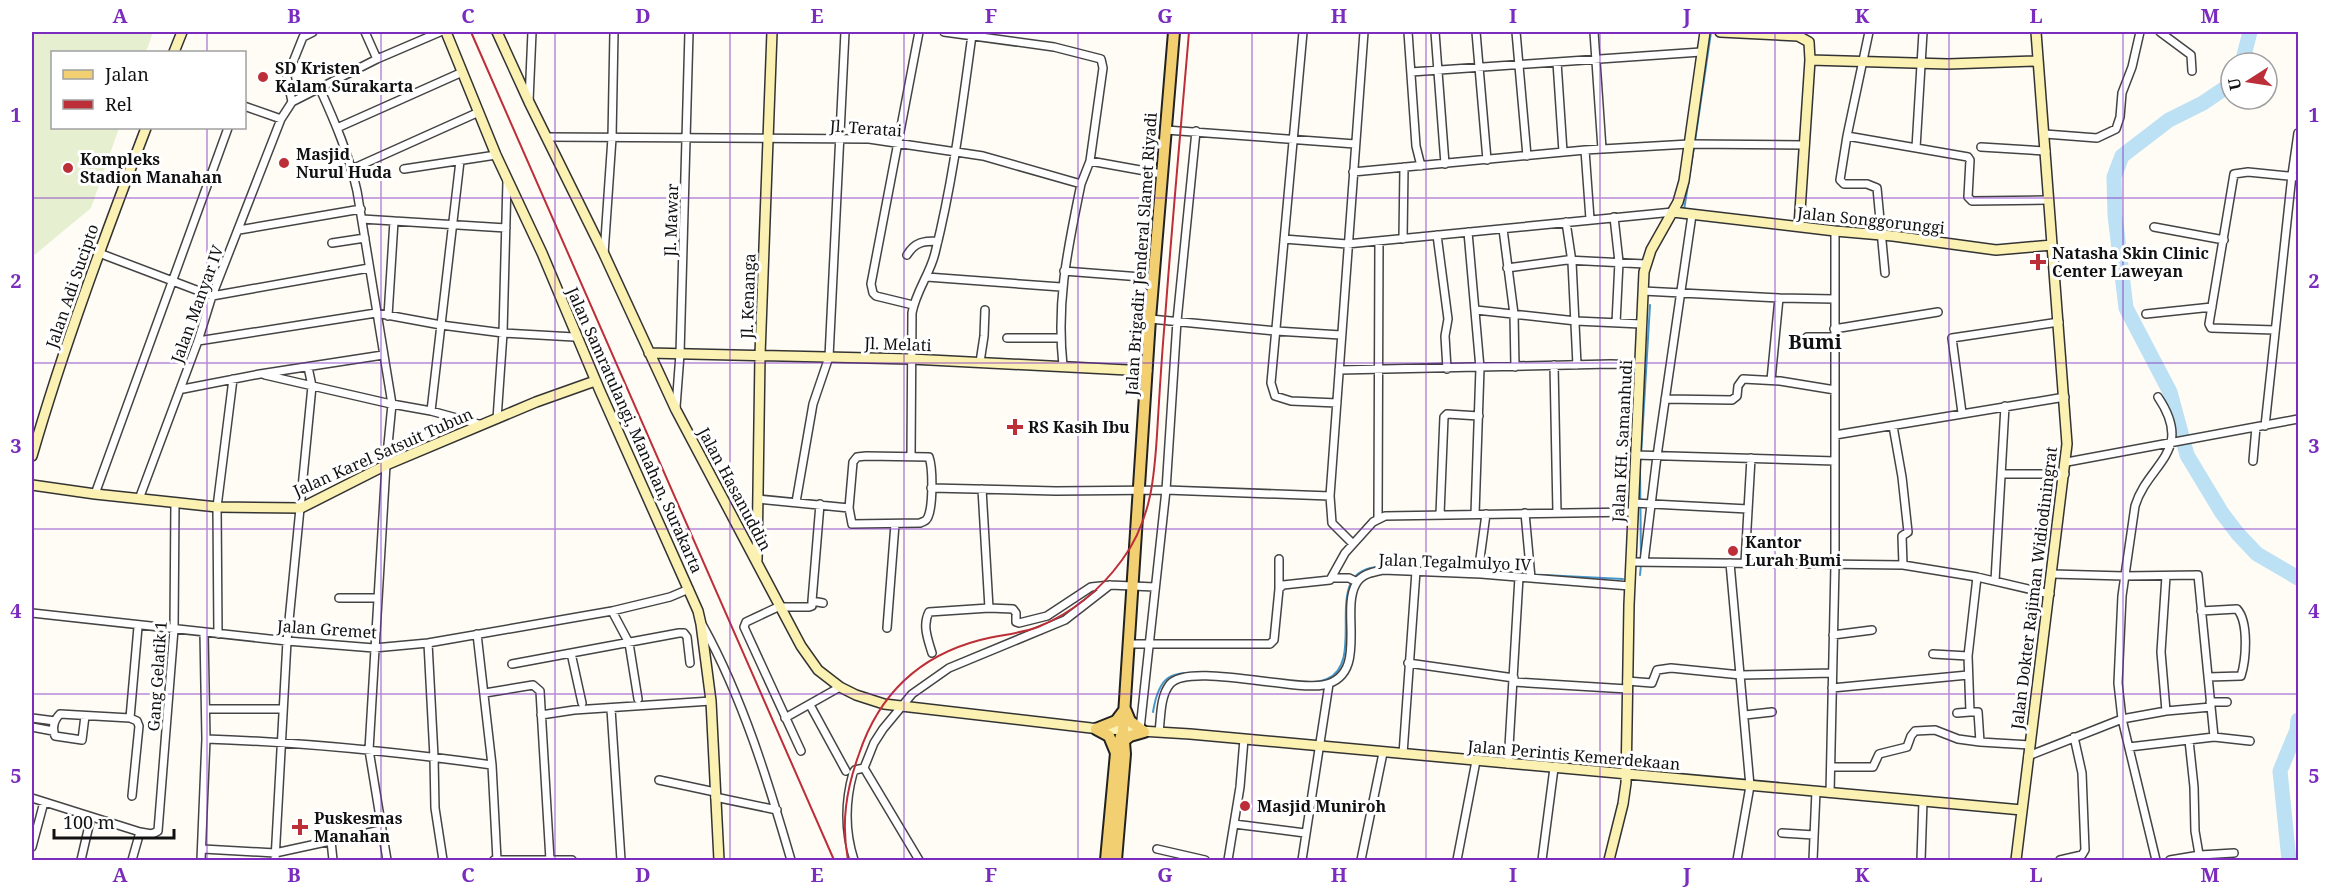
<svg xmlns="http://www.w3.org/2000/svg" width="2330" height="892" font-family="'Noto Serif',serif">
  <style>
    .pitch { fill: #e6f0d0 }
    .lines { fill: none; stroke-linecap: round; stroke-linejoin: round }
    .stream { stroke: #4697c8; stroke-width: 2 }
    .river { stroke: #bce0f4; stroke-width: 15 }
    .street-casing { stroke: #444; stroke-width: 10 }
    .secondary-casing { stroke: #333; stroke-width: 12 }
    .primary-casing { stroke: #222; stroke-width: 14 }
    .street { stroke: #fff; stroke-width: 7 }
    .secondary { stroke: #fbf1b3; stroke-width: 9 }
    .primary { stroke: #f2cf71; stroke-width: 10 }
    .rail { stroke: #bc2e38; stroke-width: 2 }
    .grid { fill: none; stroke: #7b2cbf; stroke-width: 1.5; stroke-opacity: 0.55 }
    .poi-dot { fill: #bc2e38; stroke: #fff; stroke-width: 2 }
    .labels { text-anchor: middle; stroke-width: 6; stroke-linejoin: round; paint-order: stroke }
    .poi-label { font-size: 16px; font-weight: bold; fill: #111; stroke: #fff; text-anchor: start }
    .street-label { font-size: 16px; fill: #111; stroke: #fff }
    .quarter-label { font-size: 20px; font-weight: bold; fill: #111; stroke: #fff }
    .neatline { fill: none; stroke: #7b2cbf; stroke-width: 2 }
    .grid-label { font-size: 20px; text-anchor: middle; font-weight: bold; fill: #7b2cbf }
  </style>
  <rect width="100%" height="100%" fill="#fefcf5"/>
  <path class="pitch" d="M32,32H153L146,52H52V128H119L91,208L32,257Z"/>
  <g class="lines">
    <path class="stream" d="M1695,141L1711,32
      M1684,210L1694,147
      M1641,455L1650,305
      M1640,469L1641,559
      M1506,573L1623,579
      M1640,575L1641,565
      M1249,676C1270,678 1308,687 1327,679C1370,661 1315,564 1384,567
      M1153,712C1159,674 1171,671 1207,673"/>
    <path class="river" d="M2242,63L2250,32
      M2231,84L2203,103L2169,120L2122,156L2114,177L2115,215L2126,308L2170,392L2187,455L2222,513L2238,534L2257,554L2298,578
      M2289,860L2280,771L2297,730L2298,720"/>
    <g class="street-casing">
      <path id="street" d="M365,32L377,59
        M944,32L1054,47L1101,59L1103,68L1090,161
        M1303,32L1271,383L1275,396L1291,401L1337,403
        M1408,32L1416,146L1421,166
        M1435,32L1445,164
        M1476,32L1487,160
        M1516,32L1527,156
        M1594,32L1602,149
        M1869,32L1847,136L1840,180L1844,184H1867L1877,188L1885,273
        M2160,32L2191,55L2192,71
        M1557,62L1563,152
        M1411,72L1701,52
        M320,89C335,122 349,155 357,191L392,404L386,465L369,750L387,860
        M529,101L532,32
        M292,102L287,77L303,37L313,32
        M244,106L281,119
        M337,128L458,74
        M1166,130L1355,144
        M2045,134L2097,138L2116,129L2120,117L2122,93L2132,67L2140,32
        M1847,136L1968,157L1970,160L1968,197L1972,201L2049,200
        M546,137L869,139L983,156L1081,184L1090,161L1162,174
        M1981,147L2046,151
        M1916,148L1923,32
        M1585,150L1590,219
        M352,169L479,112
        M404,169L496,155
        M1353,172L1585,150L1689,144L1805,145
        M1614,217L1619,262L1616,323
        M362,219L506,228
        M1566,222L1572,262L1577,365
        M2154,227L2224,240
        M1503,229L1514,314L1515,367
        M239,230L361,209
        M1468,232L1480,368L1475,514
        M1437,235L1448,319L1445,336L1447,369
        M1284,239L1347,244L1673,212
        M1403,239L1404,167
        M332,243L365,238
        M99,253L212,296L369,268
        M604,254L612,138L614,32
        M907,255C915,242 923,241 938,241
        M1507,268L1567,260L1645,264
        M1064,271L1154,278
        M927,277L1061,287
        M1643,291L1779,298L1834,299
        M913,305L876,296L873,293L871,284L919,32
        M1476,310L1576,321L1641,324
        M2146,314L2212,307
        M388,316L394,221
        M1150,319L1276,331L1341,335
        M1834,329L1938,312
        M2275,330L2211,328L2209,324L2234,174L2248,172L2298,177
        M1807,337H1834
        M1007,338H1060
        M198,341L376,313L441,325L503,333L574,337
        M980,362L984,336L985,310
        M1554,365L1557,513
        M1063,366C1056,300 1068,248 1081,184
        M1339,370L1611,364L1640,365
        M265,375L391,404
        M1771,380L1779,298
        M183,389L260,374L383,355
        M1665,399L1732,400L1737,396L1738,386L1743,379L1780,381L1835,390
        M392,404L431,411L482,425
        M676,407L680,354L689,32
        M431,411L460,161
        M1962,413L1952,338L2059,322
        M497,419L503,333L507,181
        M1893,426L1902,477L1908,532L1902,536L1903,565
        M2265,426L2292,175L2298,133
        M1835,435L2065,397
        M1635,455L1835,461
        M866,456L929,457C933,468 933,506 928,517C926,522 924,521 920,523L852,524L849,508L853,462L857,457Z
        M911,456L912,313C916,291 930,274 935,253C953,182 962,108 972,35
        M2253,461L2256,427
        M2067,462L2298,419
        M2002,474H2065
        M931,488L1056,491L1166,490L1330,496
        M982,489L989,608
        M95,494L228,128
        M139,499L198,341L212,296L281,119L292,102L377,59L440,32
        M758,499L849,508
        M796,502L813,404L829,357L845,32
        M1633,503L1748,509
        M820,504L812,601L823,603
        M1525,513L1531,578
        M1440,514L1444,417L1447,414L1479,416
        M1378,518L1379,241
        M1353,544L1332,523L1330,496L1364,32
        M1631,562L1903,565L1977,577L2050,594
        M1644,562L1657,456L1692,215
        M1730,563L1750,786L1737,860
        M1745,563L1751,458
        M1481,574V568L1479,566L1486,514
        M2052,574L2124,576L2198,575L2214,737
        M2166,576L2161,652L2166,711
        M1977,577L1968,656L1970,712H1978L1980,742L2030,745
        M1332,578H1349L1357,582
        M1995,581L2005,406
        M1279,589V559
        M339,598H378
        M780,606L746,622L744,627L801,751
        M781,607H809L812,606V601
        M612,611L629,643L638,699
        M2201,611L2237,609C2249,622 2246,660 2241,676L2208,677
        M32,613L287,641L374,648L428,643L612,611L670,597L689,589
        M703,626C743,699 768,781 791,860
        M887,628L895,524
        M218,634L217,507L233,379
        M477,634L492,765L497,860
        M1833,635L1872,630
        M428,643L434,757L435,808L443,860
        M1130,644H1270L1274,640L1279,589L1283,585L1330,580L1345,553L1373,522L1385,516L1633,512
        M571,653L582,703
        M932,653C928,640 922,625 929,612L989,608L1013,609L1016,613V622L1019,623L1047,616L1091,587L1110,585L1155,587
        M1933,654L1968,656
        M1408,663L1514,678
        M512,664L679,633H684L687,637L690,663
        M1627,681L1652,683L1657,670L1671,668L1741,675L1832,673
        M1514,682L1627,689
        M1832,688L1968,675
        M485,693L533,685L540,691L550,860
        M2210,702H2227
        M810,705L846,771
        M206,709H282
        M611,709L621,860
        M1957,713L1970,712
        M541,715L574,710L711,701
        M1745,715L1772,712
        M85,716L82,740L55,736C52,728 54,720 60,714L130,718L138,627
        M32,718L55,721
        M130,718L137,721L139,726L132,796
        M785,718L840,687
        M32,727L53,731
        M1140,729L1166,490L1177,321L1196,131
        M1159,732C1161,717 1160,696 1170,684C1188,662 1293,691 1323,685C1370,676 1340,611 1356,584C1361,574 1373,572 1383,570L1481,574L1630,586
        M206,739C302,742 397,752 492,765
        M2189,740L2194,787L2195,831L2200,860
        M2129,747L2214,737L2250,741
        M1403,754L1416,571
        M2028,756L2122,719L2166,711L2211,707
        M1508,764L1519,577
        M1831,767H1873L1879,754L1907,747L1911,736L1915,731L1935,730L1958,739L1980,742
        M659,780L715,792
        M1830,793L1835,565V231
        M715,797L777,810
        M32,798L140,832L152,834L158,831L174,629L175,502
        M1234,824L1305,833
        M1782,833L1814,835
        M331,841L333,860
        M32,847L44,802
        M203,849L275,853L381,830
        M1157,849L1205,860
        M81,860L91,817
        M132,860L140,832
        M201,860L206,739L204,632
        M275,860L287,641L312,386L308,367
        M494,860H572
        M854,860C845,832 845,802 853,773L855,770L864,768
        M919,860L864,768L874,743L883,729L912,694L949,668L1065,620L1110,585
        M1228,860L1240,787L1244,739
        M1302,860L1329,684
        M1361,860L1383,753
        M1457,860L1476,761
        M1542,860L1554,768
        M1813,860L1816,791
        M1921,860L1923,801
        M2060,860L2082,855L2085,850L2082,773L2074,737
        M2156,860L2122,719L2118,683L2122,596L2135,506C2148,463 2195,452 2158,397
        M2170,860L2200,855L2234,853"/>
    </g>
    <g class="secondary-casing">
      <path id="secondary" d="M446,32L496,155L542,253L600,391L698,611L701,624L711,701L719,860
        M497,32L529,102L604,254L676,410L801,646L818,670L840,687L856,695L884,704L1091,728L1190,734L2022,810
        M1720,32L1798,36L1809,42L1810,60L1799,226
        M174,52L182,32
        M1810,60L1948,64L2037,61
        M1673,212L1835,231L1893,236L1996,250L2052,245
        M649,353L911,359L1147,371
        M32,456C64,345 105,236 146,128
        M32,485L95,494L217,507L301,508L386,465L536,402L595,381
        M757,560L760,355L772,32
        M1609,860L1623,804L1626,783L1629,605L1644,272L1651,250L1678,202L1684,181L1705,32
        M2016,860L2067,444L2036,32"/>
    </g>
    <g class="primary-casing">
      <path id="primary" d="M1125,709L1130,721L1143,731
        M1096,729L1116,721L1125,709
        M1096,729L1109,736L1116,753
        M1121,743L1130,736L1144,732
        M1106,860L1116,753L1121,736
        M1116,860L1125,754L1123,730L1150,319L1174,32"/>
    </g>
    <use href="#street" class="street"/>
    <use href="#secondary" class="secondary"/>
    <use href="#primary" class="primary"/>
    <path class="rail" d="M471,32L834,860
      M848,860C841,823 846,790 859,754C879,694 919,656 980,640C999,635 1019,634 1038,627C1072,613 1101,589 1122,560C1154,517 1155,468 1158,418C1160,385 1162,352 1165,319C1172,223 1181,127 1189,32"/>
  </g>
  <path class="grid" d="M207,32V52M381,32V860M555,32V860M730,32V860M904,32V860M1078,32V860M1252,32V860M1426,32V860M1600,32V860M1775,32V860M1949,32V860M2123,32V860M207,128V860M32,198H2298M32,363H2298M32,529H2298M32,694H2298"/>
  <g class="poi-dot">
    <circle cx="263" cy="77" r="6"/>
    <circle cx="284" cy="163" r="6"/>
    <circle cx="68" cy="168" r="6"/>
    <path d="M2035 253h6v6h6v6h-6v6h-6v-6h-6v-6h6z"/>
    <path d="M1012 418h6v6h6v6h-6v6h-6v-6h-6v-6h6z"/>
    <circle cx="1733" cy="551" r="6"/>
    <circle cx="1245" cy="806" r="6"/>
    <path d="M297 818h6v6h6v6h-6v6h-6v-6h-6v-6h6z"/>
  </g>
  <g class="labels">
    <g class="poi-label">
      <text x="275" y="74">SD Kristen<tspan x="275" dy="18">Kalam Surakarta</tspan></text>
      <text x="296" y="160">Masjid<tspan x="296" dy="18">Nurul Huda</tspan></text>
      <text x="80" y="165">Kompleks<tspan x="80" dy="18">Stadion Manahan</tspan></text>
      <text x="2052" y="259">Natasha Skin Clinic<tspan x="2052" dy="18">Center Laweyan</tspan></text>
      <text x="1028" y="433">RS Kasih Ibu</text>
      <text x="1745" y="548">Kantor<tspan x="1745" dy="18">Lurah Bumi</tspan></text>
      <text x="1257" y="812">Masjid Muniroh</text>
      <text x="314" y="824">Puskesmas<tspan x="314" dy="18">Manahan</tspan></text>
    </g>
    <g class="street-label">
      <text transform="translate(866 128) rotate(4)" y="6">Jl. Teratai</text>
      <text transform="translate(671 220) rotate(-88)" y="6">Jl. Mawar</text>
      <text transform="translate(1871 220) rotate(6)" y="6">Jalan Songgorunggi</text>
      <text transform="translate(1141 254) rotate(-86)" y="6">Jalan Brigadir Jenderal Slamet Riyadi</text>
      <text transform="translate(72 286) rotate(-71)" y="6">Jalan Adi Sucipto</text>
      <text transform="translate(748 296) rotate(-88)" y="6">Jl. Kenanga</text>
      <text transform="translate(197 304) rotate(-70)" y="6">Jalan Manyar IV</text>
      <text transform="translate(898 344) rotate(2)" y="6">Jl. Melati</text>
      <text transform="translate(635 430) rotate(66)" y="6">Jalan Samratulangi, Manahan, Surakarta</text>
      <text transform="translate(1622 441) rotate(-87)" y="6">Jalan KH. Samanhudi</text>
      <text transform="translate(383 452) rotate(-24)" y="6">Jalan Karel Satsuit Tubun</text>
      <text transform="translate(735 489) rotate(62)" y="6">Jalan Hasanuddin</text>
      <text transform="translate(1455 562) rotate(2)" y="6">Jalan Tegalmulyo IV</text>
      <text transform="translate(2034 588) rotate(-83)" y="6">Jalan Dokter Rajiman Widiodiningrat</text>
      <text transform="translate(327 629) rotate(4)" y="6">Jalan Gremet</text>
      <text transform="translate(157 676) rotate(-86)" y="6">Gang Gelatik 1</text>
      <text transform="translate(1574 755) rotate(5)" y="6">Jalan Perintis Kemerdekaan</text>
    </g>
    <g class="quarter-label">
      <text x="1815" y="349">Bumi</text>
    </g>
  </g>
  <rect width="2330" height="892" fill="none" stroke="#ffffff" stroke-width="66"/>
  <rect x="51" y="51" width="195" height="78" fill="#ffffff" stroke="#a0a0a0" stroke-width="1.5"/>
  <rect x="63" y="70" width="30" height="9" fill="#f2cf71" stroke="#a0a0a0" stroke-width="1.5"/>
  <text x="105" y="81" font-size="18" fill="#111111">Jalan</text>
  <rect x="63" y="100" width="30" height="9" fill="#bc2e38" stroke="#a0a0a0" stroke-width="1.5"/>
  <text x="105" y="111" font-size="18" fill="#111111">Rel</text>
  <g transform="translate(2249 81) rotate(258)"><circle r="28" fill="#ffffff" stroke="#a0a0a0" stroke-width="1.5"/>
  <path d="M0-4.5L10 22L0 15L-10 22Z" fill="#bc2e38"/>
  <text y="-9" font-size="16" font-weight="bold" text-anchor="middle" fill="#111111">U</text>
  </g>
  <path d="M54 829v9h120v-9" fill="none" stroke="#111111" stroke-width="3"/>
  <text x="63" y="829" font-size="18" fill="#111111" stroke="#ffffff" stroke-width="4.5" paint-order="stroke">100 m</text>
  <rect x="33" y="33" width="2264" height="826" class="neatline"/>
  <g class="grid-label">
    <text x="120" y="23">A</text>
    <text x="294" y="23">B</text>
    <text x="468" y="23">C</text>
    <text x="643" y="23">D</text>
    <text x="817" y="23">E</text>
    <text x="991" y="23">F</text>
    <text x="1165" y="23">G</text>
    <text x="1339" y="23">H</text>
    <text x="1513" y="23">I</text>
    <text x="1687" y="23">J</text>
    <text x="1862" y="23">K</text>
    <text x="2036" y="23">L</text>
    <text x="2210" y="23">M</text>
    <text x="16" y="122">1</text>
    <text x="2314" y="122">1</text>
    <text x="16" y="288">2</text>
    <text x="2314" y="288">2</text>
    <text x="16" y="453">3</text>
    <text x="2314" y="453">3</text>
    <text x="16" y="618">4</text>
    <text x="2314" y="618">4</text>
    <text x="16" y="783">5</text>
    <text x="2314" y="783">5</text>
    <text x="120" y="882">A</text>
    <text x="294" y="882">B</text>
    <text x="468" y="882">C</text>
    <text x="643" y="882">D</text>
    <text x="817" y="882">E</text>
    <text x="991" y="882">F</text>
    <text x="1165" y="882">G</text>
    <text x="1339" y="882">H</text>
    <text x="1513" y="882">I</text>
    <text x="1687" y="882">J</text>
    <text x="1862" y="882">K</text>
    <text x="2036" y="882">L</text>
    <text x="2210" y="882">M</text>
  </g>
</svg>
